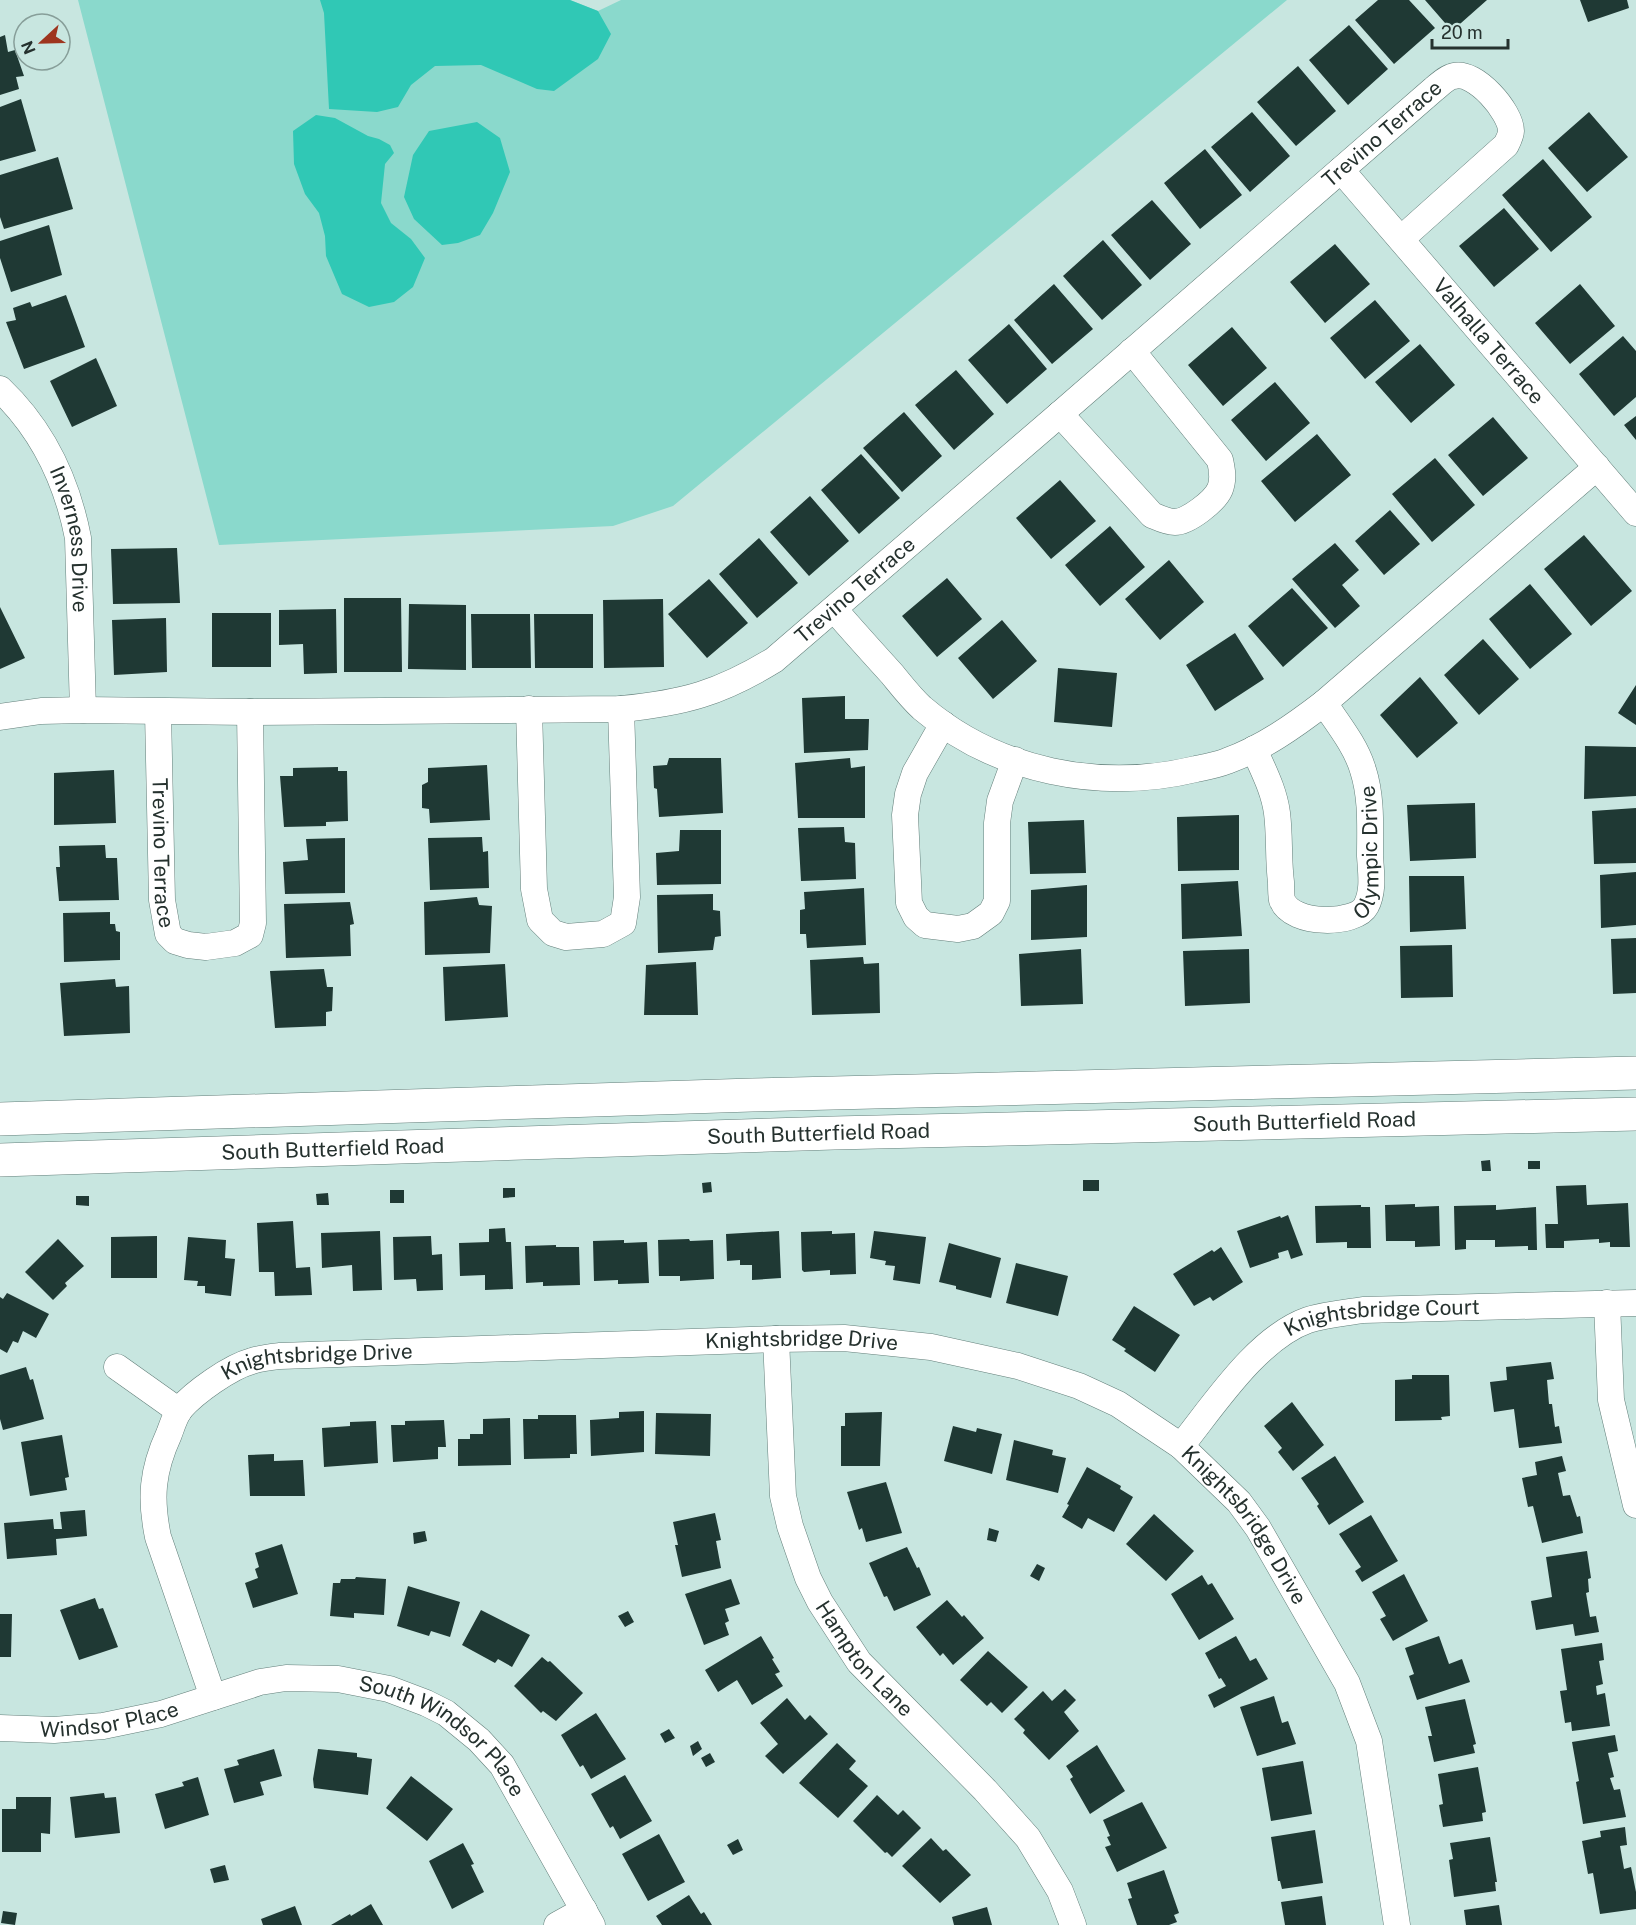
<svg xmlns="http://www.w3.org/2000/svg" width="1636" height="1925" font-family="'Public Sans',sans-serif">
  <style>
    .green { fill: #8ad9cc }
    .water { fill: #30c8b5 }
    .building { fill: #1f3934 }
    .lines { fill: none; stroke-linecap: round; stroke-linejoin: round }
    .minor-casing { stroke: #637f7a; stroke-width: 27 }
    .secondary-casing { stroke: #637f7a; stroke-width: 34 }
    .minor { stroke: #fff; stroke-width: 26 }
    .secondary { stroke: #fff; stroke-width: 33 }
    .labels { text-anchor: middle; stroke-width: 6; stroke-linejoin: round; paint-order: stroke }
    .street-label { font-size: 21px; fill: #25312e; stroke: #c8e6e0 }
  </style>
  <rect width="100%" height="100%" fill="#c8e6e0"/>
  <path class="green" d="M78,0H570L598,11L621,0H1287L673,506L613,526L219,545Z"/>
  <path class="water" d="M320,0H570L598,11L611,34L598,59L554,91L537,89L481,65L435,66L411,85L398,107L377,112L329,109L324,13Z
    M316,115L335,118L368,136L379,139L390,145L394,153L385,164L381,203L391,223L411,239L425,258L413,287L394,302L369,307L342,294L326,256L325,236L319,213L305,194L294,164L293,131Z
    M477,122L500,138L510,172L493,213L480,235L458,243L442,245L414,219L404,197L413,155L429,131Z"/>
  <path class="building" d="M1378,0H1409L1435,28L1394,64L1355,20Z
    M1425,0H1487L1452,31Z
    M1580,0H1627L1629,8L1588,22Z
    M1349,25L1388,69L1348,105L1309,60Z
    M5,35L8,52L15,50L24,76L16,77L19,89L0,95V37Z
    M1298,66L1336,111L1296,146L1257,102Z
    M21,99L36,151L0,161V107Z
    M1252,112L1290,156L1250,192L1211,147Z
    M1589,112L1628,157L1587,192L1548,148Z
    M1205,149L1242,195L1200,229L1164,183Z
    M58,157L73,209L4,229L0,217V175Z
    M1543,159L1592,217L1551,252L1502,195Z
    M1152,200L1191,244L1150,280L1111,235Z
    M1504,208L1539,249L1494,287L1459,246Z
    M49,225L62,275L11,292L0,258V241Z
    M1103,240L1142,285L1102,320L1063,276Z
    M1335,244L1370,284L1325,323L1290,282Z
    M1054,284L1093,329L1052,364L1014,320Z
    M1580,284L1615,326L1570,364L1535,323Z
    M66,295L85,347L24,369L6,322L16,320L13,308L30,302L32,307Z
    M1375,300L1410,341L1365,379L1330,338Z
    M1009,324L1047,369L1007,404L968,360Z
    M1232,327L1267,368L1223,406L1188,365Z
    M1623,336L1636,351V397L1614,416L1579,374Z
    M1420,344L1455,385L1411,423L1375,382Z
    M96,358L117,406L72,427L50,381Z
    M956,370L994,414L954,450L915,405Z
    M1275,382L1310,423L1266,461L1231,420Z
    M904,412L942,456L902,492L863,448Z
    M1636,416V440L1624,425Z
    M1493,417L1528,458L1483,496L1448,455Z
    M1317,434L1351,475L1295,522L1261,481Z
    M861,454L900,498L859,534L821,490Z
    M1435,458L1475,505L1432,542L1392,494Z
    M1060,480L1096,521L1051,559L1016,518Z
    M810,496L849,541L809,576L770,532Z
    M1390,510L1420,544L1384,575L1355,541Z
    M1110,526L1145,567L1100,606L1065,565Z
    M1584,535L1632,591L1591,626L1544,569Z
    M759,538L798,583L757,618L719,574Z
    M1335,543L1359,570L1342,585L1360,606L1335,628L1292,579Z
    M177,548L180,603L113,604L111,549Z
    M1169,560L1204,602L1160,640L1125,599Z
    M947,578L982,619L937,657L902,616Z
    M709,579L748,623L707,658L668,614Z
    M1530,584L1572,634L1530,669L1489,619Z
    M1292,588L1328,628L1283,667L1248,626Z
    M344,598H401L402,672H344Z
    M663,599L664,667L604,668L603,600Z
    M409,604L466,605V670L408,669Z
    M0,607L25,658L0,669Z
    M336,609L337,673L304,674L303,644L279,645V610Z
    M212,613H271V667H212Z
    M471,614H530L531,668H472Z
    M534,614H593V668H535Z
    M166,618L167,672L114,675L112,620Z
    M1002,620L1037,661L993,699L958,658Z
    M1235,633L1264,679L1215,711L1186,665Z
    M1483,639L1519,679L1479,715L1444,675Z
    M1058,668L1117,673L1112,727L1054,722Z
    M1420,677L1458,723L1417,758L1380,715Z
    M1636,685V725L1618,713Z
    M845,696V719H869L868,750L804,753L802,698Z
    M1585,746L1636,747V796L1584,799Z
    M669,758H721L723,813L659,817L657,789L654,788L653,766L667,765Z
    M850,758L851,768L865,766V818H798L795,763Z
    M487,765L490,820L430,823L429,809L422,808V785L428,782V768Z
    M338,767V771H347L348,821L326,822V826L284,827L280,776H293V768Z
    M114,770L116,823L54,825V773Z
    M1475,803L1476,858L1410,861L1407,805Z
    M1636,808V863L1594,864L1592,811Z
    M1239,815V870L1178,871L1177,817Z
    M1084,820L1086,873L1030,874L1028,822Z
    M844,827L845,842L855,843L856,879L801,881L798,828Z
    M680,830H721V884L657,885L656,853L679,851Z
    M482,837L483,852L488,851L489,888L430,890L428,838Z
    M345,838V893L285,894L283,862L308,860L306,839Z
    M105,845L106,858H117L119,900L59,901L56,867H60L59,846Z
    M1636,872V925L1601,928L1600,875Z
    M1409,876H1464L1466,929L1410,932Z
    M1238,881L1242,936L1182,939L1181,884Z
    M1087,885V937L1031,940V890Z
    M864,888L866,945L807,948L806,934H800V910L805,909L804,892Z
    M713,894V910L720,911L721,936L715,937L713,950L658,953L657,895Z
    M477,897L479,905L492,906L490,953L425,955L424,902Z
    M350,902L354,924L350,925L351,956L286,958L284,904Z
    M110,912V924H115L116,931L120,932V960L64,962L63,913Z
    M1636,938V993L1613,994L1611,939Z
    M1452,945L1453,997L1401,998L1400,946Z
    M1081,949L1083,1004L1021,1006L1019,954Z
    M1249,949L1250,1003L1185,1006L1183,951Z
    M863,957L864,964L879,963L880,1013L812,1015L810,960Z
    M696,962L698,1015H644L646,965Z
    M505,964L508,1017L445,1021L443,967Z
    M324,969L327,987H333L332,1011L326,1012V1026L275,1028L270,971Z
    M115,979L116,987L129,986L130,1033L64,1036L60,983Z
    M1490,1160L1491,1171H1482L1481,1161Z
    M1528,1161H1540V1169H1528Z
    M1083,1180H1099V1191H1083Z
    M711,1182L712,1192L703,1193L702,1183Z
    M1586,1185L1587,1205L1628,1203L1630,1247H1610V1242L1599,1243V1239L1564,1241V1248H1546L1545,1224H1558L1556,1186Z
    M503,1188H515V1197L503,1198Z
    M390,1190H404V1203H390Z
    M328,1193L329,1205H317L316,1194Z
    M76,1196H89V1206L76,1205Z
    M1415,1204V1207L1439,1206L1440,1246L1415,1247V1241H1386L1385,1205Z
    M1361,1205V1207H1370L1371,1248H1347V1242L1316,1243L1315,1206Z
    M1496,1205V1210L1536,1207L1537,1250H1528V1246L1495,1247V1240H1466V1249L1455,1250L1454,1206Z
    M1288,1215L1303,1255L1291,1259L1288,1250L1278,1253L1279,1258L1250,1268L1237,1231L1280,1216L1281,1218Z
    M293,1221L296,1268L310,1267L312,1295L275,1296L274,1272H259L257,1223Z
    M505,1228L506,1242H511L513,1289L485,1290V1275L460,1276L459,1243L489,1242V1229Z
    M380,1231L382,1290L353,1291L352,1265L322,1268L321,1233Z
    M779,1231L781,1278L752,1280V1265H740V1260L727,1261L726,1234Z
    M832,1231V1234L855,1233L856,1274L830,1275V1270L804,1272L802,1270L801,1232Z
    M874,1231L926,1237L920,1284L893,1280L895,1266L885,1265L886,1261L870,1258Z
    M157,1236V1278H111V1237Z
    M431,1236L432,1255L442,1254L443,1290L417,1291L416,1279L394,1280L393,1237Z
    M188,1237L226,1240L225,1258L235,1259L231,1296L205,1293V1286H197L198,1281L184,1280Z
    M58,1239L84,1266L65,1283L67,1286L53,1300L25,1272Z
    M689,1239L690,1241L713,1240L714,1279L680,1281V1276H659L658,1240Z
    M624,1240V1243L647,1242L649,1283L618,1284V1280L594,1281L593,1241Z
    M949,1243L1001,1258L991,1298L956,1289V1286L939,1282Z
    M556,1245V1247H579L580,1285L543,1286V1282L526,1283L525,1246Z
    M1221,1247L1243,1282L1213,1301L1210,1297L1194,1306L1173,1274L1212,1250L1214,1252Z
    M1016,1263L1068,1276L1058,1316L1006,1303Z
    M7,1293L49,1314L36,1338L23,1331L18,1343L13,1341L7,1353L0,1349V1297L3,1299Z
    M1134,1306L1180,1335L1155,1372L1124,1351L1126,1349L1112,1340Z
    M1551,1362L1554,1379L1547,1380L1549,1404H1552L1555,1427L1559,1426L1562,1443L1519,1448L1514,1409L1494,1412L1490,1382L1507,1380L1506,1367Z
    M26,1367L30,1380L33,1379L44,1419L3,1430L0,1419V1375Z
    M1412,1375H1449L1450,1416L1441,1417L1442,1420L1395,1421V1380L1412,1379Z
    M1292,1402L1324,1445L1293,1471L1278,1452L1282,1448L1264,1426Z
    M644,1411V1452L591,1456L590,1420L619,1418V1412Z
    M882,1412L880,1466H841V1426H845V1413Z
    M656,1413L711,1414L710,1456L655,1454Z
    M538,1415H576L577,1454H570V1458L524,1459L523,1419H538Z
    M510,1418L511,1465L458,1466V1439H470V1434H483V1419Z
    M444,1420L446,1447H438V1459L393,1462L391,1425H405V1421Z
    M376,1421L378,1463L324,1467L322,1428L350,1426V1422Z
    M953,1426L976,1432L977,1428L1002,1434L992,1474L944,1461Z
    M62,1435L69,1477L65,1478L67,1490L30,1496L21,1442Z
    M1014,1440L1053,1450L1052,1455L1066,1458L1058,1493L1006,1480Z
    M274,1454V1461L303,1460L305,1496H250L248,1455Z
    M1335,1456L1364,1502L1329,1525L1317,1506L1319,1504L1301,1478Z
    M1562,1456L1566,1471L1558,1473L1563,1496L1570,1495L1577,1517L1580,1516L1583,1533L1542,1543L1533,1506L1528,1507L1522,1478L1537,1475L1535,1462Z
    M1087,1467L1121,1486L1120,1489L1133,1497L1114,1532L1088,1518L1082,1529L1062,1517L1069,1505L1067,1504Z
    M886,1482L902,1533L866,1542L862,1528L859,1530L847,1492Z
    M85,1510L87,1536L56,1539L57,1555L7,1559L4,1523L53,1519L54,1529H62L60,1512Z
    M715,1513L721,1540L716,1541L721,1568L682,1577L675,1545H678L673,1522Z
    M1154,1514L1194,1551L1166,1581L1126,1544Z
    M1371,1515L1398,1561L1362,1582L1355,1571L1361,1567L1339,1534Z
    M989,1528L999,1531L996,1542L987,1540Z
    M425,1531L427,1541L414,1544L413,1533Z
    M282,1544L298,1594L253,1608L245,1583L258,1578L255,1569L259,1567L255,1553Z
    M907,1547L917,1568L919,1567L931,1595L894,1611L887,1596L884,1597L869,1563Z
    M1587,1551L1591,1578L1588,1579L1589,1592L1586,1593L1590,1617L1596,1616L1599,1632L1575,1636L1573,1624L1536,1630L1531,1601L1552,1597L1546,1557Z
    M1037,1564L1045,1568L1039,1581L1030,1576Z
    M1404,1574L1428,1621L1393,1641L1380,1619L1386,1616L1372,1592Z
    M1202,1575L1208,1585L1212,1583L1234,1619L1199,1640L1171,1594Z
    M356,1577L386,1579L384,1615L354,1613V1618L330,1616L333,1583H340L341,1579H355Z
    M731,1579L740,1604L725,1609L729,1621L725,1623L729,1635L704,1645L685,1594Z
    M408,1586L460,1602L450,1637L431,1631L429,1636L397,1626Z
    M95,1598L99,1609L103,1608L118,1647L79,1660L60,1610Z
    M947,1600L962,1617L964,1615L984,1638L953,1665L943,1653L940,1656L916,1627Z
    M481,1610L530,1635L512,1667L498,1659L495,1663L462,1645Z
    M628,1611L634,1622L625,1627L618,1616Z
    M0,1614H12L11,1657H0Z
    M761,1636L774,1658L772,1659L780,1672L775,1674L783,1686L752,1705L737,1680L718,1692L705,1670Z
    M1236,1636L1250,1661L1256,1658L1268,1679L1214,1708L1208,1695L1226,1686L1221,1678L1219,1679L1205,1653Z
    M1439,1636L1449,1664L1462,1659L1470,1682L1417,1700L1409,1676L1414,1674L1405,1648Z
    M1602,1643L1604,1660L1599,1661L1603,1684L1596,1686L1597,1695L1605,1693L1610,1726L1572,1731L1571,1722L1565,1723L1560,1691L1567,1690L1561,1649Z
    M988,1651L1028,1687L1002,1713L991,1702L987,1706L960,1680Z
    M542,1657L548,1662L550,1661L583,1693L556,1721L543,1711L541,1713L514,1686Z
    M1065,1689L1076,1700L1064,1712L1079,1731L1049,1760L1023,1733L1025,1730L1014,1719L1043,1691L1052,1701Z
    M1274,1696L1282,1723L1288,1721L1296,1744L1257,1756L1240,1707Z
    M787,1698L805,1720L810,1715L828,1734L783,1774L765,1756L778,1744L760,1723Z
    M1465,1699L1476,1744L1473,1745L1475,1753L1434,1762L1428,1736H1432L1425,1707Z
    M596,1713L626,1759L591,1779L583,1765L580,1767L561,1735Z
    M669,1729L675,1738L665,1743L660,1734Z
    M1615,1735L1618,1751L1608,1753L1614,1777L1610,1778L1614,1790L1620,1789L1626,1817L1583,1824L1576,1782L1579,1781L1572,1742Z
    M698,1741L702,1749L693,1756L690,1746Z
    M837,1743L856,1761L849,1769L868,1786L838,1818L799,1783Z
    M1097,1745L1125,1791L1090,1814L1070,1779L1073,1777L1066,1766Z
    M274,1749L282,1776L260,1782L264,1795L234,1803L224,1769L239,1765L237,1760Z
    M318,1749L357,1753V1757L372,1759L368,1795L314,1788L313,1779Z
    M710,1753L715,1762L706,1767L701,1758Z
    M1303,1761L1312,1814L1271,1821L1262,1768Z
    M1478,1767L1486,1812L1482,1813L1483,1821L1443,1827L1439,1805L1443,1804L1438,1774Z
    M625,1775L652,1821L620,1839L613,1826L610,1828L591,1794Z
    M411,1776L453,1809L427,1841L386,1808Z
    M198,1777L209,1815L165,1829L155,1794L184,1786L182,1782Z
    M104,1793L105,1798L116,1797L120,1833L75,1838L70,1797Z
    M877,1795L898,1815L903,1810L921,1828L892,1857L887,1852L885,1853L853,1821Z
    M16,1797H51L50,1834L41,1833V1852H2V1809H16Z
    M1142,1802L1167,1848L1117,1872L1105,1847L1111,1845L1107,1837L1110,1836L1103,1820Z
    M1625,1827L1627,1845L1620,1846L1624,1869L1631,1867L1636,1892V1909L1600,1914L1593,1873L1588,1874L1582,1841L1601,1837L1600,1831Z
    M1315,1830L1323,1883L1282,1889L1280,1881H1278L1271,1837Z
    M659,1834L685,1882L648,1901L622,1854Z
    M1490,1837L1497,1882H1495L1496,1891L1454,1897L1449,1860L1453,1859L1450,1843Z
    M931,1838L943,1851L946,1849L971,1875L940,1903L902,1866Z
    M738,1839L743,1850L733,1855L727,1845Z
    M463,1843L474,1864L471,1865L484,1892L452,1909L429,1861Z
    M225,1865L229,1880L214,1883L210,1869Z
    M1164,1870L1179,1913L1174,1915L1177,1922L1169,1925H1137L1128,1899L1132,1898L1127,1883Z
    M689,1895L701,1914L704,1912L712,1925H662L656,1916Z
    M1322,1896L1326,1925H1285L1281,1902Z
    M371,1904L383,1925H331L350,1914L351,1916Z
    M1499,1905L1502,1925H1466L1464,1910Z
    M295,1906L302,1925H263L261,1919Z
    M987,1907L992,1925H954L952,1917Z
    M3,1911L17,1913L15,1925L1,1923Z"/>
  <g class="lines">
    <g class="minor-casing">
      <g id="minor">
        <path id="s1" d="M1341,170L1636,513"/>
        <path id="s2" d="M0,389C43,430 67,481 78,538L83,710"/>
        <path d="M1060,414L1152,515C1159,518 1167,522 1175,522C1188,522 1215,501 1220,489C1224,479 1222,469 1220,460L1132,351"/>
        <path d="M834,609C853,631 872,652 892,674C901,685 911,698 922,708C997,772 1101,792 1196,769C1206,767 1217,765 1227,761C1263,748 1294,726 1324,703L1597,467"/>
        <path d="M529,709L534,889L540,920L553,933L566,937L603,934L623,923L627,897L621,709"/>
        <path id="s3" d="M158,712L162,900L168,934L175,941L188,945L206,947L235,943L250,935L253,923L250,712"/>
        <path id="s4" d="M0,717L41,711L83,710L250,712L621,709C684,703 720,693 774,660L1060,414L1434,89C1439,85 1447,77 1454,76C1475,70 1511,112 1511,131C1511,135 1508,141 1506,145L1401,239"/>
        <path d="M943,724L915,773L908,794L905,815L909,903L916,917L925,925L958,929L973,926L991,913L997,901V823L1000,801L1015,760"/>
        <path id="s5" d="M1254,749C1263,770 1274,790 1277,813C1280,836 1278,859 1281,882C1281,887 1281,895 1282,900C1292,926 1356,925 1366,906C1374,891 1371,873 1370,856C1370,828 1372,798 1363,770C1356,746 1338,724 1324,703"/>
        <path d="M1607,1303L1611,1400L1636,1505"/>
        <path id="s6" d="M776,1339L783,1496L790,1526L808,1578L820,1602L859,1662L985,1790L1028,1838L1060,1891L1073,1925"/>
        <path d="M117,1367L179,1411"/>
        <path id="s7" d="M1181,1446C1214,1405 1257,1338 1308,1320C1326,1314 1345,1313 1363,1310L1636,1303"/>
        <path id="s8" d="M213,1697L158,1537C150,1498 152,1471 169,1434C172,1426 175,1416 180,1409C195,1392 230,1367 252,1361C261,1358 271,1357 280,1356L776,1339L844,1338L931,1347L1018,1366L1079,1386L1118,1404L1181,1446L1239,1502L1258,1528L1347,1683L1369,1741L1397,1925"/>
        <path id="s9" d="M0,1728L54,1730L103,1726L161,1714L260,1682L286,1678L338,1679L389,1689L426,1703L446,1713L479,1740L502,1765L592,1925"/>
        <path d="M557,1925L584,1910"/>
      </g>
    </g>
    <g class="secondary-casing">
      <g id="secondary">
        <path d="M0,1119L752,1095L1636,1073"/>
        <path id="s10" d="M0,1160L834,1133L1636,1114"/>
      </g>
    </g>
    <use href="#minor" class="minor"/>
    <use href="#secondary" class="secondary"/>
  </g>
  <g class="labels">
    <g class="street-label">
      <text dy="7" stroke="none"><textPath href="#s4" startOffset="1588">Trevino Terrace</textPath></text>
      <text dy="7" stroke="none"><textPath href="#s1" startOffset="226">Valhalla Terrace</textPath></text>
      <text dy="7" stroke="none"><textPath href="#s2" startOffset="171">Inverness Drive</textPath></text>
      <text dy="7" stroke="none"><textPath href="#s4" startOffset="891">Trevino Terrace</textPath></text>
      <text dy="7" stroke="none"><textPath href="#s5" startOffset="304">Olympic Drive</textPath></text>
      <text dy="7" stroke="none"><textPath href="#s3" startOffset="141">Trevino Terrace</textPath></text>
      <text dy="7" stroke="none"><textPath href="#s10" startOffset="1305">South Butterfield Road</textPath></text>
      <text dy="7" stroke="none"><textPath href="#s10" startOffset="819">South Butterfield Road</textPath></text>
      <text dy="7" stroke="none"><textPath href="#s10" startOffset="333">South Butterfield Road</textPath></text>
      <text dy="7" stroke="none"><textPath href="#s7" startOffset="255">Knightsbridge Court</textPath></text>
      <text dy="7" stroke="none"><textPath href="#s8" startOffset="940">Knightsbridge Drive</textPath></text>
      <text dy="7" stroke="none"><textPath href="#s8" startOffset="454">Knightsbridge Drive</textPath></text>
      <text dy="7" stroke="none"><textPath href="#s8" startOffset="1444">Knightsbridge Drive</textPath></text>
      <text dy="7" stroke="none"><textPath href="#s6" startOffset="342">Hampton Lane</textPath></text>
      <text dy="7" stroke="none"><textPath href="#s9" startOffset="110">Windsor Place</textPath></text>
      <text dy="7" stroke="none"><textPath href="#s9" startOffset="468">South Windsor Place</textPath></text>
    </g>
  </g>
  <g transform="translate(42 42) rotate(248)"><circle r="28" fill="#c8e6e0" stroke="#879e99" stroke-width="1.5"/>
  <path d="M0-4.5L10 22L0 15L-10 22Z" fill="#9e351f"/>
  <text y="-9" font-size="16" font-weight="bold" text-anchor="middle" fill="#25312e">N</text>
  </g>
  <path d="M1432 39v9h76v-9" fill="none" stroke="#25312e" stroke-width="3"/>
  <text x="1441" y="39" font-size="18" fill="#25312e" stroke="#c8e6e0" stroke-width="4.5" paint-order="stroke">20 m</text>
</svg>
